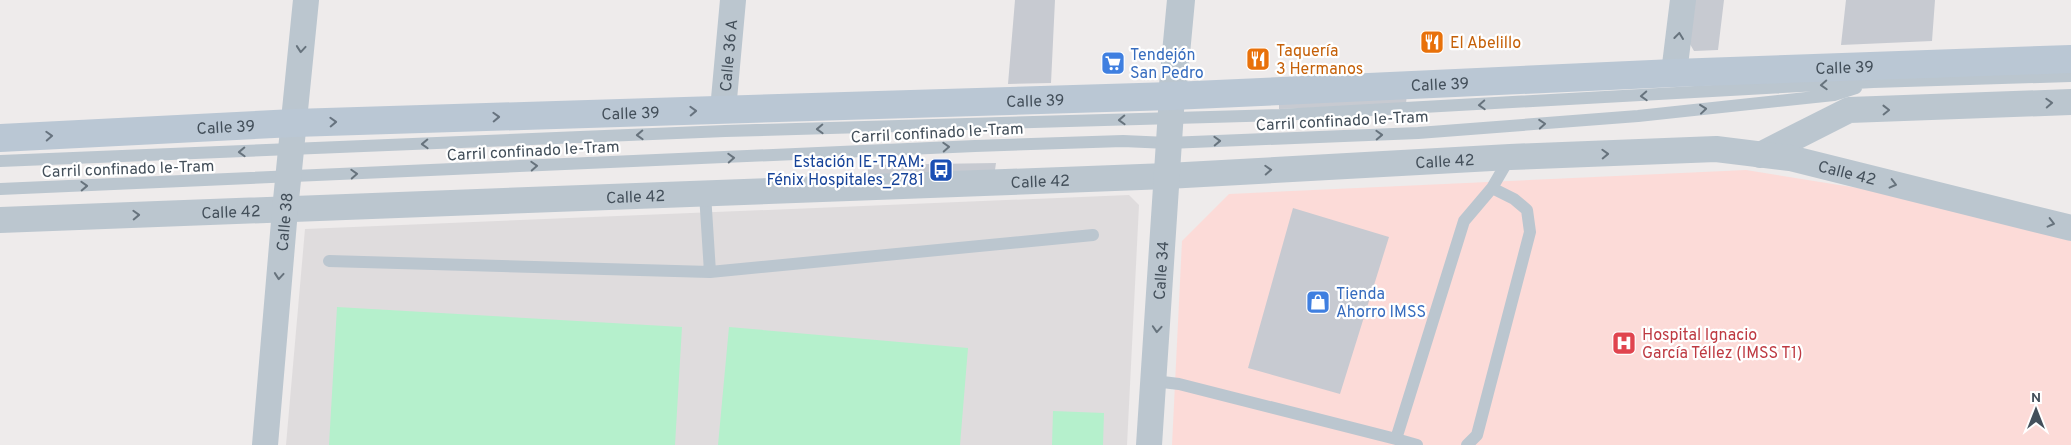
<svg xmlns="http://www.w3.org/2000/svg" width="2071" height="445" font-family="Overpass,sans-serif">
  <style>
    .education { fill: #dfdcdd }
    .medical { fill: #fcdbd8 }
    .green { fill: #b5f0cc }
    .building { fill: #c7cad1 }
    .lines { fill: none; stroke-linecap: round; stroke-linejoin: round }
    .service { stroke: #bbc6cf; stroke-width: 12 }
    .minor { stroke: #bbc6cf; stroke-width: 26 }
    .tertiary { stroke: #bbc6cf; stroke-width: 28 }
    .secondary { stroke: #bac7d4; stroke-width: 28 }
    .oneway { stroke: #67737d }
    .oneway2 { stroke: #67737f }
    .labels { text-anchor: middle; stroke-width: 4.5; stroke-linejoin: round; paint-order: stroke }
    .food-label { font-size: 16px; fill: #c56008; stroke: #fff; text-anchor: start }
    .shop-label { font-size: 16px; fill: #366cbe; stroke: #fff; text-anchor: start }
    .street-label { font-size: 16px; fill: #434f5a; stroke: #fff }
    .transit-label { font-size: 16px; fill: #164399; stroke: #fff; text-anchor: end }
    .health-label { font-size: 16px; fill: #be3a42; stroke: #fff; text-anchor: start }
  </style>
  <rect width="100%" height="100%" fill="#eeebeb"/>
  <path class="education" d="M1129,195L1139,205L1127,445H286L305,229Z"/>
  <path class="medical" d="M1746,170L1883,192L2071,241V445H1172L1182,241L1229,194Z"/>
  <path class="green" d="M337,307L682,327L675,445H329Z
    M729,327L968,348L960,445H718Z
    M1053,411L1104,413L1103,445H1052Z"/>
  <path class="building" d="M1015,0H1055L1051,83L1008,84Z
    M1690,0H1724L1718,50L1694,51L1687,39Z
    M1846,0H1935L1932,41L1841,45Z
    M1407,91L1406,105L1279,109V93Z
    M996,163L994,177L868,181V165Z
    M1293,208L1389,237L1340,394L1248,368Z"/>
  <g class="lines">
    <path class="service" d="M0,161L725,131L1280,115L1873,82L2071,76
      M0,189L975,146L1123,141L1168,143L1418,133L1638,116L1834,95L1856,88
      M705,194L710,272
      M329,261L710,272L1093,235
      M1154,381L1179,384L1396,439L1464,221L1492,188L1510,157
      M1396,439L1417,445
      M1467,445L1477,435L1530,232L1527,210L1514,199L1492,188"/>
    <g class="minor">
      <path d="M1674,73L1683,0"/>
      <path id="s1" d="M723,110L733,0"/>
      <path d="M1760,155L1849,110L2071,102"/>
      <path id="s2" d="M0,220L1167,176L1510,157L1716,149L1790,158L2071,228"/>
      <path id="s3" d="M265,445L285,210L306,0"/>
      <path id="s4" d="M1149,445L1172,96"/>
    </g>
    <path class="tertiary" d="M1172,96L1181,0"/>
    <path class="secondary" id="s5" d="M0,138L294,123L1172,96L1674,73L2071,59"/>
  </g>
  <defs><path id="oneway-chevron" d="M-2-3.5L2.5 0L-2 3.5" fill="none" stroke-width="1.6" stroke-linecap="round" stroke-linejoin="round" transform="scale(1.25)"/></defs>
  <g class="oneway">
    <use href="#oneway-chevron" transform="translate(1679 36) rotate(-83)"/>
    <use href="#oneway-chevron" transform="translate(301 49) rotate(95)"/>
    <use href="#oneway-chevron" transform="translate(1824 85) rotate(177)"/>
    <use href="#oneway-chevron" transform="translate(1644 96) rotate(177)"/>
    <use href="#oneway-chevron" transform="translate(2049 103) rotate(-3)"/>
    <use href="#oneway-chevron" transform="translate(1482 105) rotate(177)"/>
    <use href="#oneway-chevron" transform="translate(1703 109) rotate(-6)"/>
    <use href="#oneway-chevron" transform="translate(1886 110) rotate(-1)"/>
    <use href="#oneway-chevron" transform="translate(1122 120) rotate(178)"/>
    <use href="#oneway-chevron" transform="translate(1542 124) rotate(-4)"/>
    <use href="#oneway-chevron" transform="translate(820 129) rotate(178)"/>
    <use href="#oneway-chevron" transform="translate(640 135) rotate(178)"/>
    <use href="#oneway-chevron" transform="translate(1379 135) rotate(-2)"/>
    <use href="#oneway-chevron" transform="translate(1217 141) rotate(-2)"/>
    <use href="#oneway-chevron" transform="translate(425 144) rotate(178)"/>
    <use href="#oneway-chevron" transform="translate(946 147) rotate(-3)"/>
    <use href="#oneway-chevron" transform="translate(242 152) rotate(178)"/>
    <use href="#oneway-chevron" transform="translate(1605 154) rotate(-2)"/>
    <use href="#oneway-chevron" transform="translate(731 158) rotate(-3)"/>
    <use href="#oneway-chevron" transform="translate(534 166) rotate(-3)"/>
    <use href="#oneway-chevron" transform="translate(1268 170) rotate(-3)"/>
    <use href="#oneway-chevron" transform="translate(354 174) rotate(-3)"/>
    <use href="#oneway-chevron" transform="translate(1893 184) rotate(14)"/>
    <use href="#oneway-chevron" transform="translate(84 186) rotate(-2)"/>
    <use href="#oneway-chevron" transform="translate(136 215) rotate(-2)"/>
    <use href="#oneway-chevron" transform="translate(2051 223) rotate(14)"/>
    <use href="#oneway-chevron" transform="translate(279 276) rotate(95)"/>
    <use href="#oneway-chevron" transform="translate(1157 329) rotate(94)"/>
  </g>
  <g class="oneway2">
    <use href="#oneway-chevron" transform="translate(693 111) rotate(-2)"/>
    <use href="#oneway-chevron" transform="translate(496 117) rotate(-2)"/>
    <use href="#oneway-chevron" transform="translate(333 122) rotate(-2)"/>
    <use href="#oneway-chevron" transform="translate(49 136) rotate(-3)"/>
  </g>
  <defs>
    <g id="restaurant-square" transform="scale(1.25)"><rect x="-9" y="-9" width="18" height="18" rx="4" fill="#e8710a" stroke="#fff"/><path d="M-5-6h1v4h1v-4h1v4h1v-4h1v5L-1.5 .5V6h-2V.5L-5-1ZM5-6V6H3V1.5H1.5Q1.5-4 5-6Z" fill="#fff"/></g>
    <g id="supermarket-square" transform="scale(1.25)"><rect x="-9" y="-9" width="18" height="18" rx="4" fill="#3f7fe0" stroke="#fff"/><path d="M-6-5.5h2.5l.6 2H6L4.5 2H-2.5L-4.4-4H-6ZM-1.5 3.2a1.3 1.3 0 1 0 .1 0ZM3 3.2a1.3 1.3 0 1 0 .1 0Z" fill="#fff"/></g>
    <g id="bus-square" transform="scale(1.25)"><rect x="-9" y="-9" width="18" height="18" rx="4" fill="#1a4fb4" stroke="#fff"/><path d="M-5-6H5V4H4V6H2V4H-2V6H-4V4H-5ZM-3.5-4V0h7V-4ZM-3.5 1.2v1.5H-2V1.2ZM2 1.2v1.5H3.5V1.2Z" fill="#fff"/></g>
    <g id="shop-square" transform="scale(1.25)"><rect x="-9" y="-9" width="18" height="18" rx="4" fill="#3f7fe0" stroke="#fff"/><path d="M-5-2.5h2.3a2.7 3.5 0 0 1 5.4 0H5L5.5 6h-11ZM-1.5-2.5h3a1.5 2.3 0 0 0-3 0Z" fill="#fff"/></g>
    <g id="hospital-square" transform="scale(1.25)"><rect x="-9" y="-9" width="18" height="18" rx="4" fill="#e0444e" stroke="#fff"/><path d="M-5-5h3v3.5h4V-5h3V5h-3V1.5h-4V5h-3Z" fill="#fff"/></g>
  </defs>
  <g fill-rule="evenodd">
    <use href="#restaurant-square" x="1432" y="42"/>
    <use href="#restaurant-square" x="1258" y="59"/>
    <use href="#supermarket-square" x="1113" y="63"/>
    <use href="#bus-square" x="941" y="170"/>
    <use href="#shop-square" x="1318" y="302"/>
    <use href="#hospital-square" x="1624" y="343"/>
  </g>
  <g class="labels">
    <g class="food-label">
      <text x="1450" y="48">El Abelillo</text>
      <text x="1276" y="56">Taquería<tspan x="1276" dy="18">3 Hermanos</tspan></text>
    </g>
    <g class="shop-label">
      <text x="1130" y="60">Tendejón<tspan x="1130" dy="18">San Pedro</tspan></text>
      <text x="1336" y="299">Tienda<tspan x="1336" dy="18">Ahorro IMSS</tspan></text>
    </g>
    <g class="street-label">
      <text dy="6" stroke="none"><textPath href="#s1" startOffset="55">Calle 36 A</textPath></text>
      <text dy="6" stroke="none"><textPath href="#s5" startOffset="1846">Calle 39</textPath></text>
      <text dy="6" stroke="none"><textPath href="#s5" startOffset="1441">Calle 39</textPath></text>
      <text dy="6" stroke="none"><textPath href="#s5" startOffset="1036">Calle 39</textPath></text>
      <text dy="6" stroke="none"><textPath href="#s5" startOffset="631">Calle 39</textPath></text>
      <text transform="translate(1342 120) rotate(-3)" y="6">Carril confinado Ie-Tram</text>
      <text dy="6" stroke="none"><textPath href="#s5" startOffset="226">Calle 39</textPath></text>
      <text transform="translate(937 132) rotate(-3)" y="6">Carril confinado Ie-Tram</text>
      <text transform="translate(533 150) rotate(-3)" y="6">Carril confinado Ie-Tram</text>
      <text dy="6" stroke="none"><textPath href="#s2" startOffset="1446">Calle 42</textPath></text>
      <text transform="translate(128 168) rotate(-2)" y="6">Carril confinado Ie-Tram</text>
      <text dy="6" stroke="none"><textPath href="#s2" startOffset="1851">Calle 42</textPath></text>
      <text dy="6" stroke="none"><textPath href="#s2" startOffset="1041">Calle 42</textPath></text>
      <text dy="6" stroke="none"><textPath href="#s2" startOffset="636">Calle 42</textPath></text>
      <text dy="6" stroke="none"><textPath href="#s2" startOffset="231">Calle 42</textPath></text>
      <text dy="6" stroke="none"><textPath href="#s3" startOffset="224">Calle 38</textPath></text>
      <text dy="6" stroke="none"><textPath href="#s4" startOffset="175">Calle 34</textPath></text>
    </g>
    <g class="transit-label">
      <text x="924" y="167">Estación IE-TRAM:<tspan x="924" dy="18">Fénix Hospitales_2781</tspan></text>
    </g>
    <g class="health-label">
      <text x="1642" y="340">Hospital Ignacio<tspan x="1642" dy="18">García Téllez (IMSS T1)</tspan></text>
    </g>
  </g>
  <g transform="translate(2036 410)" stroke="#ffffff" stroke-width="4" paint-order="stroke">
  <path d="M0-4L9 19L0 12L-9 19Z" fill="#434f5a"/>
  <text y="-8" font-size="14" font-weight="bold" text-anchor="middle" fill="#434f5a">N</text>
  </g>
</svg>
